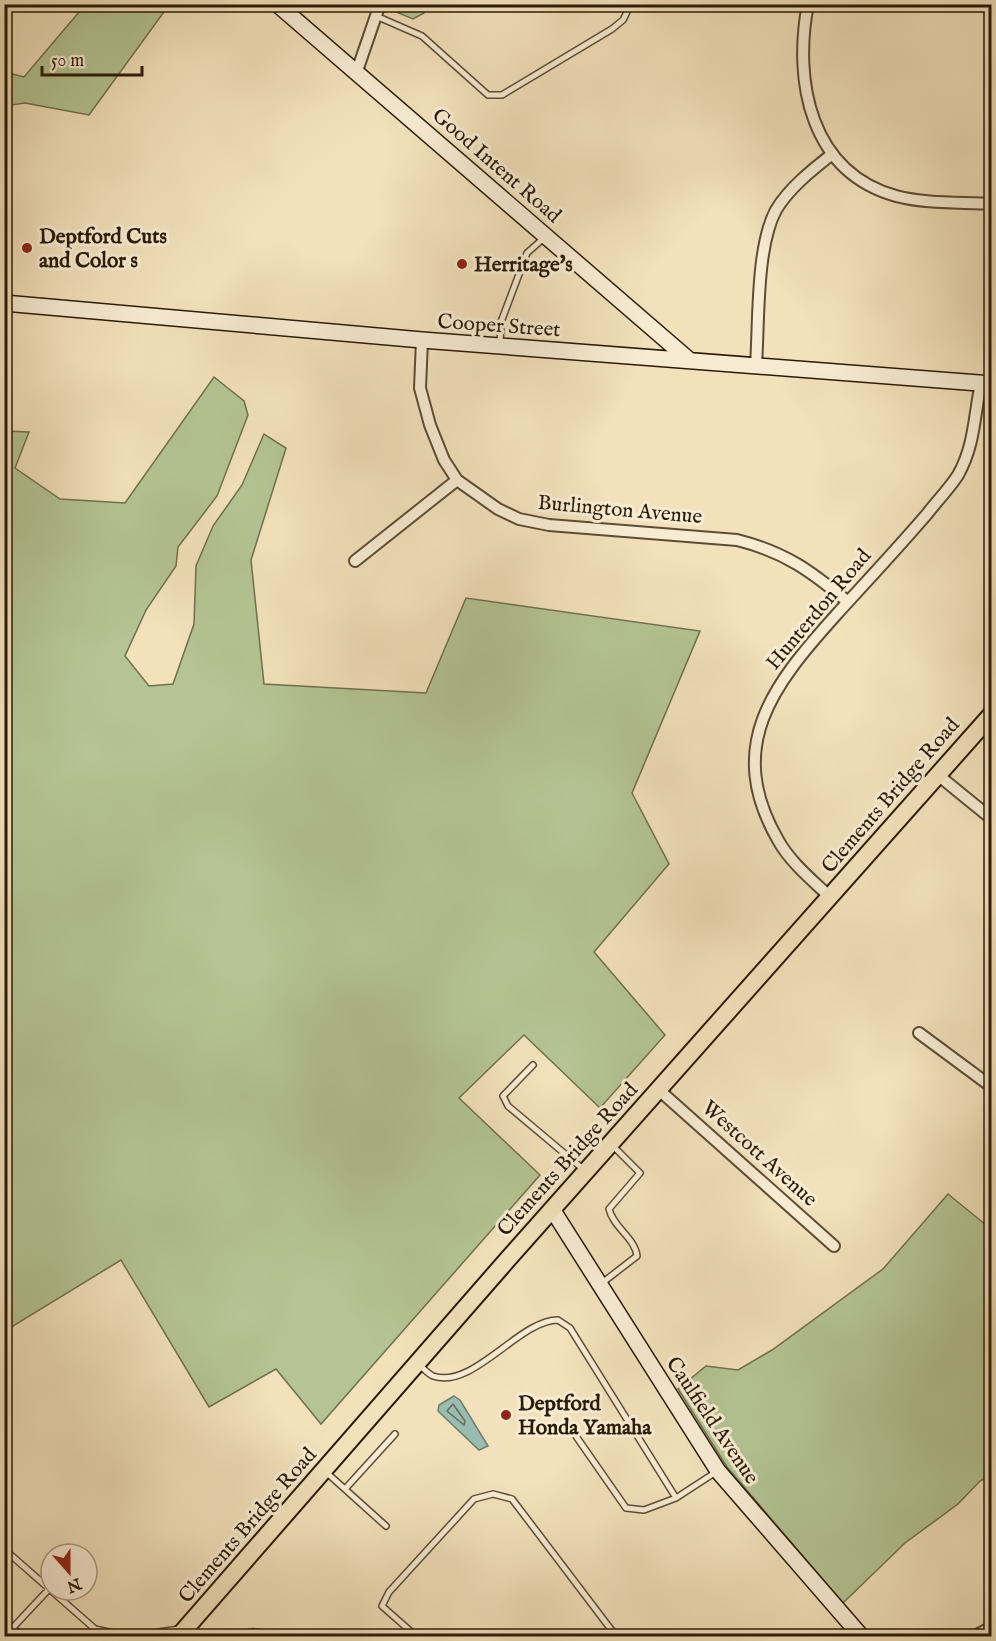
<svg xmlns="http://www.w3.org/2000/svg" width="996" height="1641" font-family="'IM FELL English',serif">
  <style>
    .green { fill: #b4c494; stroke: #706f4e; stroke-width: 1.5 }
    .water { fill: #9bbdb1; stroke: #6e7c6e; stroke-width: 1.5 }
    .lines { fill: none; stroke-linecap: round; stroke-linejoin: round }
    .shore { stroke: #636c5d; stroke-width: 1.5 }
    .lane-casing { stroke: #5d4c36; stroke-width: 8 }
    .street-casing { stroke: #5d4c36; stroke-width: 14 }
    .secondary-casing { stroke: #2b1a09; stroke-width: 18 }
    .primary-casing { stroke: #2b1a09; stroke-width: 20 }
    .lane { stroke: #f7ecd3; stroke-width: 5 }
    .street { stroke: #f7ecd3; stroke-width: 10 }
    .secondary { stroke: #f7ecd3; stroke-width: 15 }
    .primary { stroke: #f2e1bb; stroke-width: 16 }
    .poi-dot { fill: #8f2418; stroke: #f7ecd3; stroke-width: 2 }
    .labels { text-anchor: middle; stroke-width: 6; stroke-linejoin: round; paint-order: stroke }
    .street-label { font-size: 21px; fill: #2b1a09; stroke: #f7ecd3 }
    .poi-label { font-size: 21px; font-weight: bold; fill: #2b1a09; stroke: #f7ecd3; text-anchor: start }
  </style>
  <rect width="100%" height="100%" fill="#f2e1bb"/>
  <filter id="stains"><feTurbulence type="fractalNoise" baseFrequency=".00333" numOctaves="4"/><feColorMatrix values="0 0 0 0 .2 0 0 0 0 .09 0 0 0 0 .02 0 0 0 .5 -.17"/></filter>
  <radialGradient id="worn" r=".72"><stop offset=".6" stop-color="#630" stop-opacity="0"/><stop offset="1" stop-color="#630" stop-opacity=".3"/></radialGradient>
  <path class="green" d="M85,5H169L89,115L25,103L5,106V72L24,77Z
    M391,5L392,4L426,5L424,13L413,19L396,12Z
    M214,377L244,401L248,415L217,496L178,547L176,566L146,610L125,656L149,686L173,684L194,624L196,566L213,526L242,485L264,434L286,448L251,560L264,684L426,693L466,598L700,631L632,793L669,864L594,952L665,1035L600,1108L524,1035L459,1098L540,1175L321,1424L276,1369L209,1407L121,1260L5,1331V431L29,432L15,468L60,499L125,503Z
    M948,1194L991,1229V1475L980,1481L958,1504L905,1543L843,1603L727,1467L678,1389L706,1366L738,1370L772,1350L883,1269Z"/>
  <path class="water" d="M454,1396L460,1400L488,1446L479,1450L438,1411L439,1405Z"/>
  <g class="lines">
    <path class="shore" d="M453,1404L465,1421L464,1425L447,1411Z"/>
    <g class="lane-casing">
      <path id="lane" d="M376,16L422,36L488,95H502L612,29L623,20L631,4
        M500,344L501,322L527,253L545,237
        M533,1065L503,1096L508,1106L583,1169
        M602,1283L637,1256C635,1238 613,1227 609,1209L640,1173L612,1145
        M418,1364C423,1368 428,1374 433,1376C473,1390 519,1320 558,1320L570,1328L676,1498L716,1472
        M571,1429L626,1508L644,1510L676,1498
        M327,1473L386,1526
        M345,1489L395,1434
        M4,1549L95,1629L127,1636
        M4,1620L22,1636
        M5,1636L49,1589
        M132,1636L179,1629
        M237,1636C247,1632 257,1629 265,1636
        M416,1636L382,1606L389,1592L474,1499L493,1494L512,1499L616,1636"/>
    </g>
    <g class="street-casing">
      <path id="street" d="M808,4C793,81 810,172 896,196C926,204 961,202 992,204
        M357,71L380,4
        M422,340L420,388L430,425L444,460L457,480L498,509L519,519L549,525L737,540C785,552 811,571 848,602
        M756,365C759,322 756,247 776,210C789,188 812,170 831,155
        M355,561L457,480
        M938,775L992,819
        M830,897C812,880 790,862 778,840C724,746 773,685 836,615C866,582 897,549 927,514C937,501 949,489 958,475C975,445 974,415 981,383
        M919,1033L992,1087
        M659,1090L834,1246
        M975,1636L992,1627"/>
    </g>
    <g class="secondary-casing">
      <path id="secondary" d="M277,4L688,359
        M4,303L422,340L992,384
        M552,1209L718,1471L861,1636"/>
    </g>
    <g class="primary-casing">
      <path id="primary" d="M179,1636L508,1259L992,714"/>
    </g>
    <use href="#lane" class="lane"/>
    <use href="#street" class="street"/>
    <use href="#secondary" class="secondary"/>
    <use href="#primary" class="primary"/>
  </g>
  <g class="poi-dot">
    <circle cx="27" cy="248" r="6"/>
    <circle cx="462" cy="264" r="6"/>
    <circle cx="506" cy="1415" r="6"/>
  </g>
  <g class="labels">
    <g class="street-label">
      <text transform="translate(497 165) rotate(41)" y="7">Good Intent Road</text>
      <text transform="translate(499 325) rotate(4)" y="7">Cooper Street</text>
      <text transform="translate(620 509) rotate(5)" y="7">Burlington Avenue</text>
      <text transform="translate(818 609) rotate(-50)" y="7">Hunterdon Road</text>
      <text transform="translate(890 795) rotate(-49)" y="7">Clements Bridge Road</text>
      <text transform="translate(760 1153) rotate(42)" y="7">Westcott Avenue</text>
      <text transform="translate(567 1159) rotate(-48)" y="7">Clements Bridge Road</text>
      <text transform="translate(713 1420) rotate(56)" y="7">Caulfield Avenue</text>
      <text transform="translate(247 1525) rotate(-49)" y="7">Clements Bridge Road</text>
    </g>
    <g class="poi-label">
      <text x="39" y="243">Deptford Cuts<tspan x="39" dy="24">and Color s</tspan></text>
      <text x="474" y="271">Herritage's</text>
      <text x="518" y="1410">Deptford<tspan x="518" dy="24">Honda Yamaha</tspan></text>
    </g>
  </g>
  <rect width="996" height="1641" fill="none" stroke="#f2e1bb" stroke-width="24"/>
  <rect x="6" y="6" width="984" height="1629" fill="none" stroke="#2b1a09" stroke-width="3"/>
  <rect x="12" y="12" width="972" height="1617" fill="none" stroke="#2b1a09" stroke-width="1.5"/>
  <g transform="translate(69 1572) rotate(159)"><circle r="28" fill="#f7ecd3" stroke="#a59882" stroke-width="1.5"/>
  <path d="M0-4.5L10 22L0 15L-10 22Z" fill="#8f2418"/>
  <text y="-9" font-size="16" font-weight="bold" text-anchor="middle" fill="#2b1a09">N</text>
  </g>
  <path d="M42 66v9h100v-9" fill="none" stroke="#2b1a09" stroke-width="3"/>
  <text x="51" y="66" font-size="18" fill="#2b1a09" stroke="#f7ecd3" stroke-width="4.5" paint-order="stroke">50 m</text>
  <rect width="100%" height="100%" filter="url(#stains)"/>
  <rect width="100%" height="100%" fill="url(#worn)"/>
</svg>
